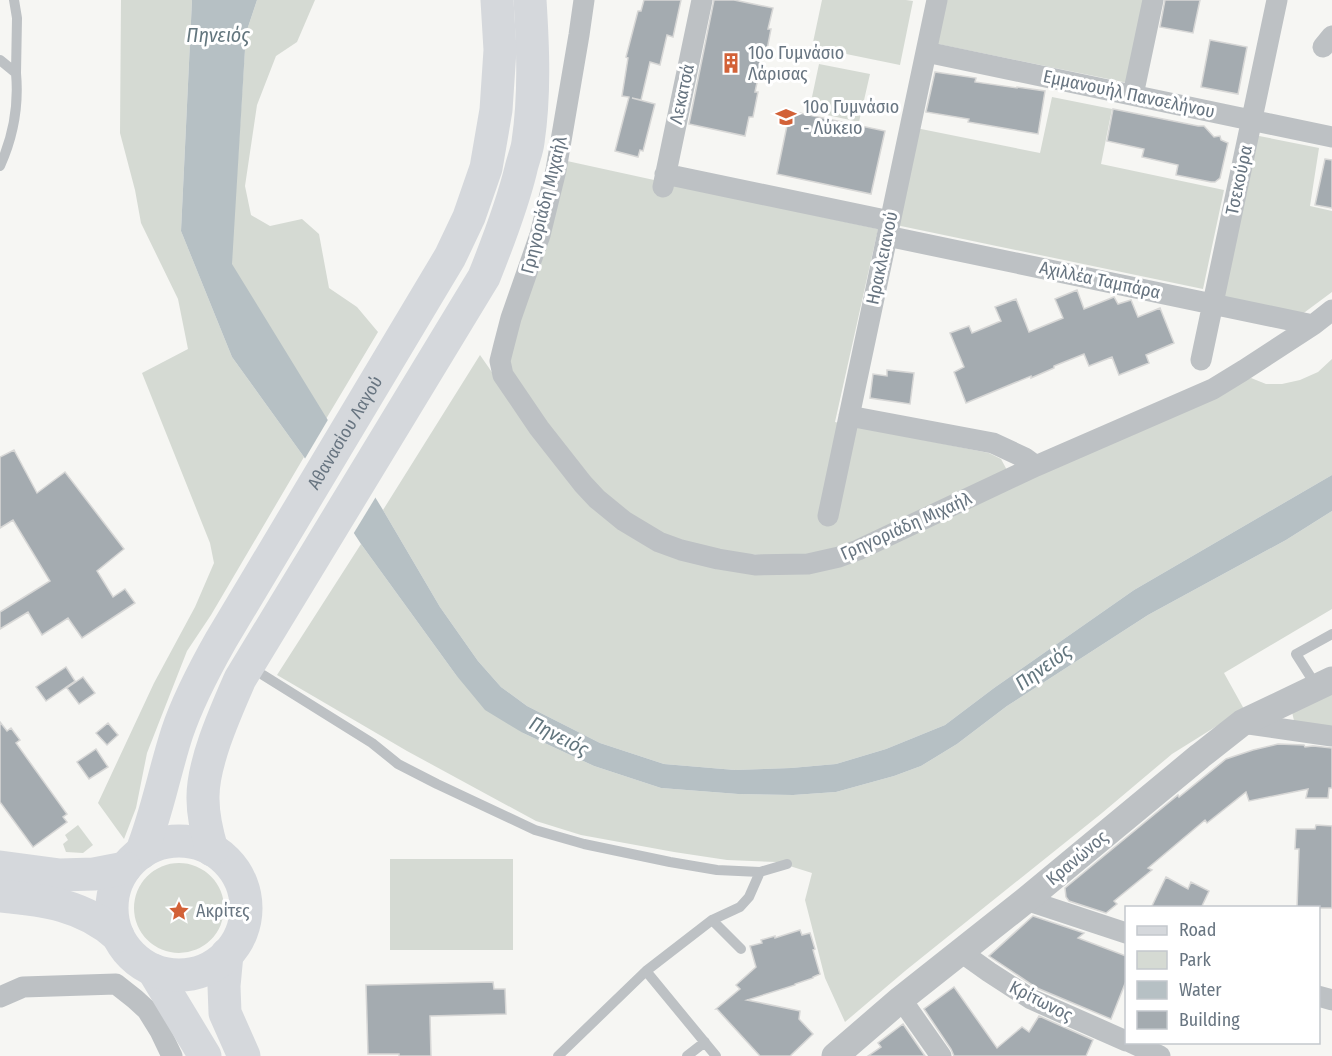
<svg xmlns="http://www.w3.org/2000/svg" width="1332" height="1056" font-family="'Fira Sans Condensed',sans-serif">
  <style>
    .green { fill: #d5dad3 }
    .water { fill: #b6c0c4 }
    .pier { fill: #f6f6f3 }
    .building { fill: #a4abb0; stroke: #d7d7d6; stroke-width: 1.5 }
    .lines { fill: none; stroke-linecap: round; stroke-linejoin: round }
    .service { stroke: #bdc1c4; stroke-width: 10 }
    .minor { stroke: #bdc1c4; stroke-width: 21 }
    .tertiary { stroke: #bdc1c4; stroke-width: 27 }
    .primary { stroke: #d5d8dc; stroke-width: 33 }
    .trunk { stroke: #d5d8dc; stroke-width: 33 }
    .labels { text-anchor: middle; stroke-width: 6; stroke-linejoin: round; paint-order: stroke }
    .poi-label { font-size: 18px; fill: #687581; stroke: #fff; text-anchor: start }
    .street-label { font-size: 18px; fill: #687581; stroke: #fff }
    .water-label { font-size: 20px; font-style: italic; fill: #63767e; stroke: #fff }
  </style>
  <rect width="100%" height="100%" fill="#f6f6f3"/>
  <path class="green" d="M121,0H192L181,231L232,357L304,457L211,615L187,651L147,753L136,808L124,839L98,803L154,683L195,607L214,563L210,543L142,373L188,349L178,299L141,223L135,190L120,133Z
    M257,0H315L297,42L276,56L257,105L245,186L251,215L270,226L302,219L319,234L329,288L357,307L378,332L326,419L231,264L246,33Z
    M822,0H906L913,1L900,65L812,47Z
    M942,0H1145L1128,83L933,43Z
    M819,64L870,74L859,122L809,111Z
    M1052,97L1112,109L1101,164L1224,190L1203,289L896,225L916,128L1040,153Z
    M1254,135L1319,148L1310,206L1332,211V292L1301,315L1221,299Z
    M567,161L878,229L835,422L989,453L1001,459L1008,472L869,538L810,555L788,557L720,552L673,538L637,521L602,492L512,379L508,361Z
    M480,355L521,414L636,538L786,572L1251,378L1266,384H1282L1300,380L1318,372L1332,359V475L1134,590L994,688L945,725L886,749L836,764L791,768L735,770L664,764L600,743L527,706L501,687L478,661L440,607L383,510Z
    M1332,511V609L1224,673L1244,709L1172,754L1102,813L905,971L845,1022L825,978L805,900L812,873L777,862L727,860L674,852L581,835L536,821L407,751L277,675L361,544L456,675L523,733L594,766L661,788L738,794L793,795L836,792L894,776L921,766L957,744L1007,706L1148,615L1286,540Z
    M1332,692V728L1295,725L1292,712Z
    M78,825L93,845L83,853L66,852L63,844L68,840L65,835Z
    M390,859H513V950H390Z
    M134 908a45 45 0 1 1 90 0a45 45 0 1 1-90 0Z"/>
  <path class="water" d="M192,0H257L246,33L232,264L383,510L440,607L478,661L501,687L527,706L600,743L664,764L735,770L791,768L836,764L886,749L945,725L994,688L1134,590L1332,475V511L1286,540L1148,615L1007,706L957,744L921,766L894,776L836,792L793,795L738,794L661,788L594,766L523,733L485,710L456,675L361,544L304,457L232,357L181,231Z"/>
  <path class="pier" d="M329,418L377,495L352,536L303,462Z"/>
  <path class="building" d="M644,0H681L673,37L667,35L660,65L650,62L641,100L632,98L655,104L643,151L640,150L638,157L615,151L629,97L622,96L628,58L626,57L638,11H641Z
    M714,0H734L773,8L768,29H771L766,55L763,54L755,92H758L753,117H749L745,136L689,124Z
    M1165,0H1200L1193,33L1160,27Z
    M1210,40L1247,47L1238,94L1201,87Z
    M935,72L976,78L975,82L1017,88V87L1045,91L1038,134L968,122L969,119L926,112Z
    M1113,109L1198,126H1204L1214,137L1220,136L1221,140L1228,143L1220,178L1215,182H1211L1176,175L1178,165L1142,157L1144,149L1107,141Z
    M790,111L885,131L871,194L777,174Z
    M1325,159L1332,160V208L1315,205Z
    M1077,290L1084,309L1114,297L1118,304L1131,300L1138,317L1160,308L1174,343L1146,355L1149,363L1119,375L1112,357L1089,366L1084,354L1054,366V368L1031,378V376L966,403L954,372L964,367L950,333L969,326L972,333L1001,321L995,307L1016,299L1029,332L1063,318L1055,299Z
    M887,370L914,373L910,404L870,398L873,374L887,376Z
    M14,450L37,493L65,472L124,549L97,571L113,597L125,589L135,603L82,638L68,618L42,635L28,612L0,629V612L50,581L13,520L0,528V457Z
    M66,667L75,681L46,701L36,687Z
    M83,677L95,693L79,704L67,688Z
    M0,722L7,731L11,728L20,740L16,743L67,814L63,817L67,822L33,847L0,802Z
    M108,723L118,735L107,745L96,733Z
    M1278,744L1304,745L1305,747L1313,746L1332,748V788H1329L1328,798H1306L1308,789L1249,801L1246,792L1207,823L1205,820L1148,868L1152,870L1114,901L1117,904L1106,913L1069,901L1066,897L1065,888L1178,795L1179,797L1226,759L1253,750Z
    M96,749L108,767L89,779L77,762Z
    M1316,825L1332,826V908H1297L1299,849H1295L1296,829H1315Z
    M1166,877L1188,889L1191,882L1209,891L1201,908H1151Z
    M1033,916L1084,933L1078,938L1126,956V981L1111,1019L1037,988L989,956Z
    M800,930L802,935L810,933L815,949L813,950L820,974L813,977V978L795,984V985L747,1000L800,1011L799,1019L813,1034L790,1056H760L717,1009H716L740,989L736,985L756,967L750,946L762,943L761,940L775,936V938Z
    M493,982L494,989H505L506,1014L430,1016L431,1056H399V1054H368L366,985Z
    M954,987L997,1048L1022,1027L1029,1032L1039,1016L1093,1040L1086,1056H954L951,1049L924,1009Z
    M903,1024L925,1056H868L881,1047L878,1043Z"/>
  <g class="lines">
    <path class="service" d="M14,0L17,18L16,73
      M0,60L16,73C19,106 14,135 0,166
      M263,675L372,743L398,764L437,784L535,830L584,844L670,862L717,870L760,872L787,864
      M1317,687L1296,654L1332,634
      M712,920L740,907L749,897L760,872
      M646,971L716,1056
      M558,1056L646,971L712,920L741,949
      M687,1056L705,1042"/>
    <path class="minor" d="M584,0L579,35L556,170L540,235L511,318L504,345L500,361L503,375L539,428L583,484L597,499L624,521L659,542L681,550L718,559L755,565L808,564L839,557L858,550L1036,466L1213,389L1244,370L1313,325L1332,310
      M1323,47L1332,36
      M926,52L1332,137
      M1133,95L1153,0
      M665,174L890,221
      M663,187L702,0
      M887,236L1313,325
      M1201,360L1277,0
      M849,416L993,443L1025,458L1036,466
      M828,516L937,0
      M1242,723L1332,736
      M1026,900L1126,933
      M961,952L989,972L1031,999L1126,1041
      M1318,996L1332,1000
      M0,997L23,987L116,984L135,999L147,1010L160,1031L172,1056
      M901,999L941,1056
      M1130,1042L1160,1056"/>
    <path class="tertiary" d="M835,1056L901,999L1026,900L1200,756L1242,723L1332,680"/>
    <path class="primary" d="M227,954L224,986L225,1013L244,1056
      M153,970L205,1056"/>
    <g class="trunk">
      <circle cx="179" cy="908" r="67"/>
      <path d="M212,850C207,833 203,817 203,799C202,764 226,711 240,679L484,277C498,242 512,206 521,169C523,160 527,151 528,142C535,95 533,47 530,0"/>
      <path id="s1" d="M141,853C157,814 164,773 177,733C188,700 204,670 221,640L450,257L469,217L486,168L496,110L500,50L497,0"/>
      <path d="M0,867L60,875L94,874L125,868"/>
      <path d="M0,896C44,900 84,905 118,936"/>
    </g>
  </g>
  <defs>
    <g id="building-bare" transform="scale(1.62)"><path d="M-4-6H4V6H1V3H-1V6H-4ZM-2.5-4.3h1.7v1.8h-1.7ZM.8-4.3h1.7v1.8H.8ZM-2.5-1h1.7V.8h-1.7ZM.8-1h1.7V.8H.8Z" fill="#d26137" stroke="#fff" stroke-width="2.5" paint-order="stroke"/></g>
    <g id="school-bare" transform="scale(1.62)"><path d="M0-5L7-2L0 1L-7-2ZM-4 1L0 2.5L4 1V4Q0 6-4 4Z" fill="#d26137" stroke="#fff" stroke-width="2.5" paint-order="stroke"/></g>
    <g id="sight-bare" transform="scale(1.62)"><path d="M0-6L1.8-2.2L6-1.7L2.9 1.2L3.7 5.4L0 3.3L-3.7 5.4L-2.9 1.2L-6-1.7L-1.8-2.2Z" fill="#d26137" stroke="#fff" stroke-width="2.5" paint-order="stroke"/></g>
  </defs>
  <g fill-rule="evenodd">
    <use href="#building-bare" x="731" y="63"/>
    <use href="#school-bare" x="786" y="117"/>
    <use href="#sight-bare" x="179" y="911"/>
  </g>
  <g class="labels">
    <g class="poi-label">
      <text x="748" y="59">10o Γυμνάσιο<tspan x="748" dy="21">Λάρισας</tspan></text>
      <text x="803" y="113">10ο Γυμνάσιο<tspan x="803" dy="21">- Λύκειο</tspan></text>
      <text x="196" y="917">Ακρίτες</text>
    </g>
    <g class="street-label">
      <text transform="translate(682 94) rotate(-78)" y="6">Λεκατσά</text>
      <text transform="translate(1129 94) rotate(12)" y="6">Εμμανουήλ Πανσελήνου</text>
      <text transform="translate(1239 180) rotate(-78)" y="6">Τσεκούρα</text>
      <text transform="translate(544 205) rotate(-76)" y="6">Γρηγοριάδη Μιχαήλ</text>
      <text transform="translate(882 258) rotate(-78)" y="6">Ηρακλειανού</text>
      <text transform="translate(1100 280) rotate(12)" y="6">Αχιλλέα Ταμπάρα</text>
      <text dy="6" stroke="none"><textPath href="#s1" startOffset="470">Αθανασίου Λαγού</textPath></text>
      <text transform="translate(906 526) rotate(-24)" y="6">Γρηγοριάδη Μιχαήλ</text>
      <text transform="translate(1077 858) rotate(-40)" y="6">Κρανώνος</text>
      <text transform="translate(1041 1001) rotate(27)" y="6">Κρίτωνος</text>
    </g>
    <g class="water-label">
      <text x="218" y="42">Πηνειός</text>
      <text transform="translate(1043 667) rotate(-36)" y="7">Πηνειός</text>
      <text transform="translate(559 736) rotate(27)" y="7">Πηνειός</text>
    </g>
  </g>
  <rect x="1125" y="906" width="195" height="138" fill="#ffffff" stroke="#c3c8cd" stroke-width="1.5"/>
  <rect x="1137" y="926" width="30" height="9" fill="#d5d8dc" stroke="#c3c8cd" stroke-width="1.5"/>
  <text x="1179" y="936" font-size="18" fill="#687581">Road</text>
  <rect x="1137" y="951" width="30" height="18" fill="#d5dad3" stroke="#c3c8cd" stroke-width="1.5"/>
  <text x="1179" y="966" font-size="18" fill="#687581">Park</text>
  <rect x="1137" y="981" width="30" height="18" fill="#b6c0c4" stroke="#c3c8cd" stroke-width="1.5"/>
  <text x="1179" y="996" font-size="18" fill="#687581">Water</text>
  <rect x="1137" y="1011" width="30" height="18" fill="#a4abb0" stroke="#c3c8cd" stroke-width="1.5"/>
  <text x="1179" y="1026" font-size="18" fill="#687581">Building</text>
</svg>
